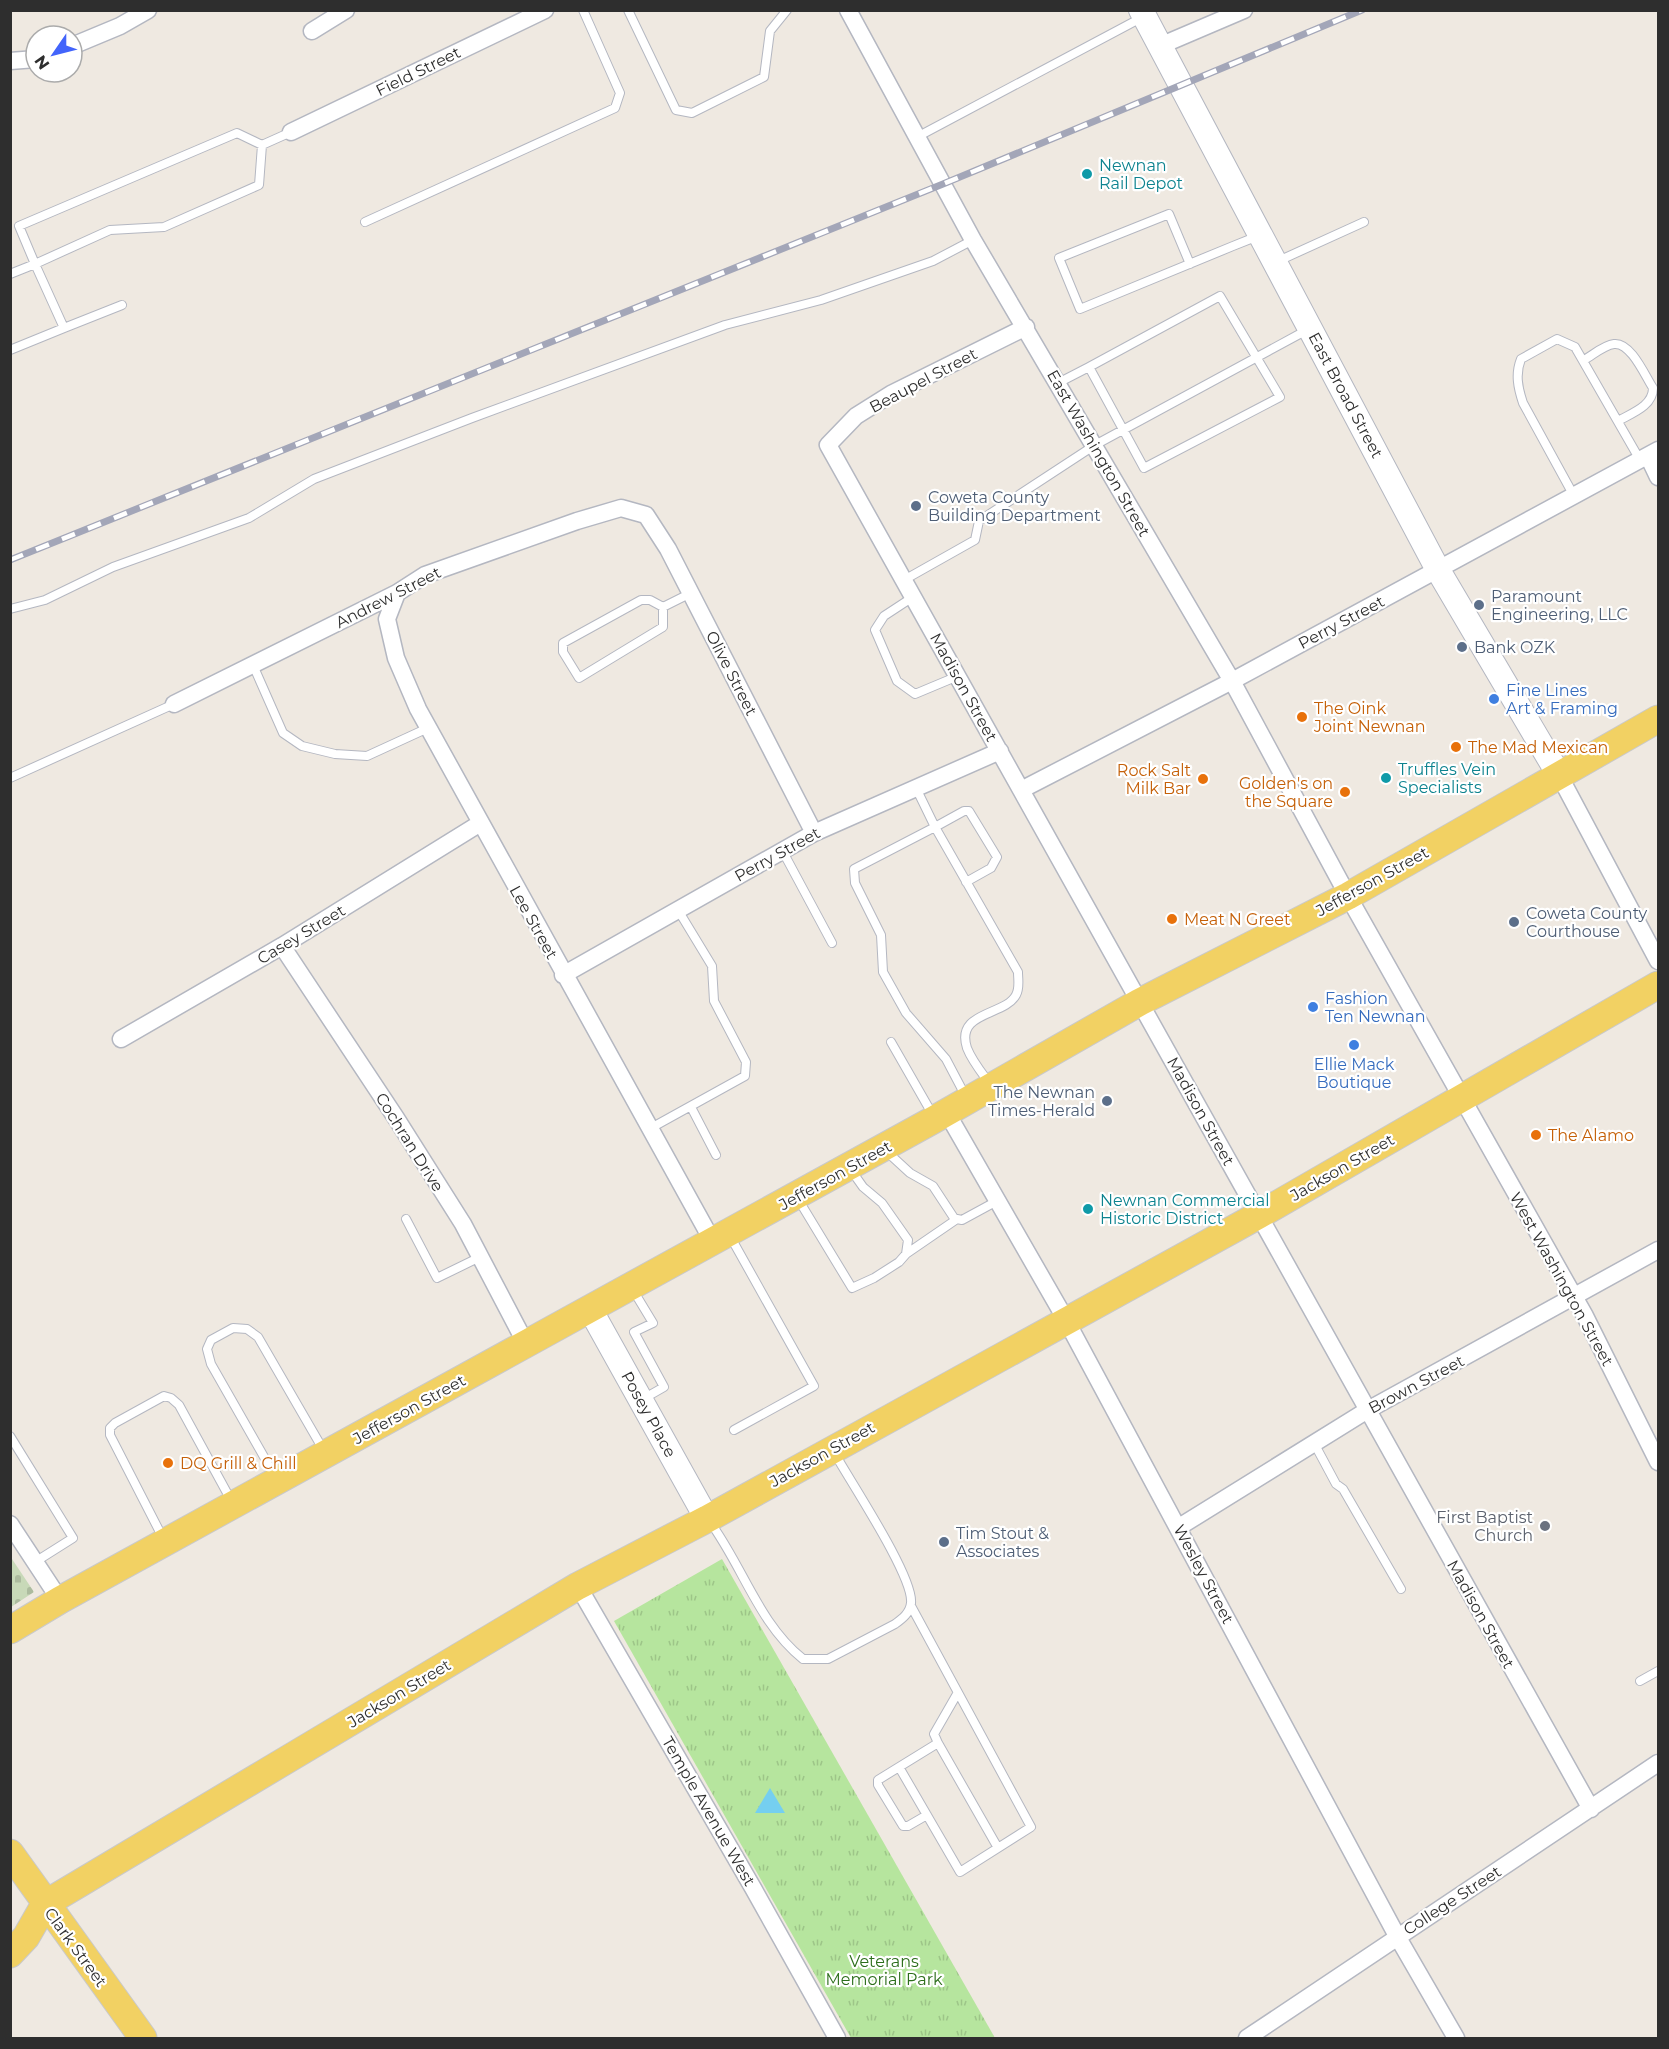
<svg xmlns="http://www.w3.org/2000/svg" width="1669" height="2049" font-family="Montserrat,sans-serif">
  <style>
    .cemetery { fill: url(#cemetery-stones) }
    .park { fill: url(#park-tufts) }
    .water { fill: #75cff0 }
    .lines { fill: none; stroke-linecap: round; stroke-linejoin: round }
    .lane-casing { stroke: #b4b7c1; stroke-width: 10 }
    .street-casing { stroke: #b4b7c1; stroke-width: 19 }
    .secondary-casing { stroke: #b4b7c1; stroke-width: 26 }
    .primary-casing { stroke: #c9c9c9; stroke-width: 29 }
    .lane { stroke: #fff; stroke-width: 8 }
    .street { stroke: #fff; stroke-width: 16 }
    .secondary { stroke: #fff; stroke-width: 24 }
    .primary { stroke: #f2d163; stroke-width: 27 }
    .rail-casing { stroke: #a3a6b8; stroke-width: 7 }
    .rail { stroke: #fff; stroke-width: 4.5; stroke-dasharray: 14; stroke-linecap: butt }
    .culture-dot { fill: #0f9aa8; stroke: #fff; stroke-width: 2 }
    .service-dot { fill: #5c6f8a; stroke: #fff; stroke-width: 2 }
    .shop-dot { fill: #3f7fe0; stroke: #fff; stroke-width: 2 }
    .food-dot { fill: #e8710a; stroke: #fff; stroke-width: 2 }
    .worship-dot { fill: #6b7280; stroke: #fff; stroke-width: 2 }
    .labels { text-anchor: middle; stroke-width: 4.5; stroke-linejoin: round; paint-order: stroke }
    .street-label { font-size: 16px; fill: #2e2e2e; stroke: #fff }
    .culture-label { font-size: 16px; fill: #0d838f; stroke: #fff; text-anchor: start }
    .service-label { font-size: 16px; fill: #4e5e75; stroke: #fff; text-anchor: start }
    .shop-label { font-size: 16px; fill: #366cbe; stroke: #fff; text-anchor: start }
    .food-label { font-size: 16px; fill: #c56008; stroke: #fff; text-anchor: start }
    .worship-label { font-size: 16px; fill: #5b616d; stroke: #fff; text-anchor: end }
    .park-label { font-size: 16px; fill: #2c6e1b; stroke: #fff }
  </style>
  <defs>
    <pattern id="cemetery-stones" width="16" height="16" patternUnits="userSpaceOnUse" patternTransform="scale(1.5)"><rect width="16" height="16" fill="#c8d9b8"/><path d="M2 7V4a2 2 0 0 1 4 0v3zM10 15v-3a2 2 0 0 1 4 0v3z" fill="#acbb9e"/></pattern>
    <pattern id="park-tufts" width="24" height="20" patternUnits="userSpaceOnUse" patternTransform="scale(1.5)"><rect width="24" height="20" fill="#b6e59e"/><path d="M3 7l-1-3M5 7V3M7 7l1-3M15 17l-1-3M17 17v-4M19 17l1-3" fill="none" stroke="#9dc588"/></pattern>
  </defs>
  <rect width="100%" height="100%" fill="#efe9e1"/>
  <path class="cemetery" d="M10,1556L34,1592L11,1607H10Z"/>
  <path class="park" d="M722,1559L995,2038H851L614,1621Z"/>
  <path class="water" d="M770,1788L785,1813H755Z"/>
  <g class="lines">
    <g class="lane-casing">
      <path id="lane" d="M628,10L676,110L692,113L764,77L770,31L787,10
        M917,137L1141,18
        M365,222L615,108L620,93L583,10
        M1276,262L1364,222
        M1190,264L1169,214L1059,258L1080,309L1233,246L1258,236
        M10,274L35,264L19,226L237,133L262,145L291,132
        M1220,296L1280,397L1144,468L1089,367Z
        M64,328L122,305
        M10,350L64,328L35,264L110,230L164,227L259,185L262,145
        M1584,360C1593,355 1604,345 1614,344C1631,342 1645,376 1653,388C1653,406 1632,413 1618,421
        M1058,383L1089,367
        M1574,496L1523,403C1518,388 1515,374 1521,359L1557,339L1575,347L1640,460
        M904,580L975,540L979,521L1095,445L1307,330
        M913,597L884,616L875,630L897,681L915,694L958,676
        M641,600H650L663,607V627L579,678L563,652V643Z
        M663,607L691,593
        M10,609L45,600L113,567L249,518L314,479L472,418L725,325L821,300L933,261L973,240
        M253,665L283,733L302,746L335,754L367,756L428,728
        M10,778L174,704
        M916,788L935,827L964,811H969L997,857L991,868L966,882
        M782,850L832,943
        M891,1042L934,1117
        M966,1097L946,1059L906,1013L883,972L881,935L855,883L854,869L935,827L1018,972C1018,980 1020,988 1016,995C1005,1016 955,1011 967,1048C972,1061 982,1073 990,1084
        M691,1107L716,1155
        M651,1128L745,1076L746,1062L714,1001L712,966L678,910
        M885,1150L910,1173L933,1186L954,1218L957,1219
        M851,1170L863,1187L882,1203L908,1240L906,1254
        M798,1199L852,1288L874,1278L899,1262L906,1254L957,1219L962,1220L997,1201
        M406,1219L437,1278L480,1257
        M730,1236L814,1386L734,1430
        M633,1290L653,1323L634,1332L664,1387L643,1399
        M10,1436L73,1538L35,1562
        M1314,1443L1336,1484L1343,1489L1401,1589
        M276,1478L211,1364L207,1349L211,1340L233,1328L247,1329L258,1337L324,1451
        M710,1522C743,1567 759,1624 803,1659H828L895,1624C902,1619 910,1613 911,1603C914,1577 850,1481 835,1454
        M164,1540L110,1435V1428L115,1423L164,1396L171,1398L179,1405L232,1502
        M1640,1681L1658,1671
        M938,1743L998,1848
        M899,1767L960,1872L1031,1827L911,1606
        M927,1815L908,1826H903L878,1785V1780L938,1743L934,1734L957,1694"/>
    </g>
    <g class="street-casing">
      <path id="street" d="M848,10L973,240L1232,681L1348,896L1585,1316L1658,1462
        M312,31L346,10
        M1162,45L1244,10
        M72,46L120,26L148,10
        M10,61L36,59
        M291,132L545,10
        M1026,327L891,394L856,416L828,445L1591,1809
        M1648,456L1658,477
        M397,593L387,619L396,658L418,709L713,1242
        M174,704L397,593L425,575L577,521L621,508L646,515L668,549L814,833
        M1559,775L1658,961
        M1021,790L1232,681L1658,450
        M282,946L396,1118L463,1224L526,1344
        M563,975L814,833L1000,751
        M121,1039L282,946L479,824
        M947,1113L1066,1320L1397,1936L1456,2038
        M10,1524L60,1600
        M1179,1527L1366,1411L1658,1250
        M578,1586L753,1888L837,2038
        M1247,2038L1658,1763"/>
    </g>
    <g class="secondary-casing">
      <path id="secondary" d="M1141,10L1438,570L1559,775
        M590,1309L707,1519"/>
    </g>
    <g class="primary-casing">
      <path id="primary" d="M10,1630L60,1600L935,1119L1140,1002L1348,896L1658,719
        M10,1853L143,2038
        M10,1954L26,1937L45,1904L578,1586L707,1519L1259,1215L1658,985"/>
    </g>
    <use href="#lane" class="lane"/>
    <use href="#street" class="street"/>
    <use href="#secondary" class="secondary"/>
    <use href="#primary" class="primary"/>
    <g class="rail-casing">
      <path id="rail" d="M10,560L943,184L1362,10"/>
    </g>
    <use href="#rail" class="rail"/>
  </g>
  <g class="culture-dot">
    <circle cx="1087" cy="174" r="6"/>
    <circle cx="1386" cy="778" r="6"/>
    <circle cx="1088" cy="1209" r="6"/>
  </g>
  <g class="service-dot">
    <circle cx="916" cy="506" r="6"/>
    <circle cx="1479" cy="605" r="6"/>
    <circle cx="1462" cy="647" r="6"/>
    <circle cx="1514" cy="922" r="6"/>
    <circle cx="1107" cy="1101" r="6"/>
    <circle cx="944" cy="1542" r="6"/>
  </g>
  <g class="shop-dot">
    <circle cx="1494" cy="699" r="6"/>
    <circle cx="1313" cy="1007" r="6"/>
    <circle cx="1354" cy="1045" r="6"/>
  </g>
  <g class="food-dot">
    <circle cx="1302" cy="717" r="6"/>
    <circle cx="1456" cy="747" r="6"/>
    <circle cx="1203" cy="779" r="6"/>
    <circle cx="1345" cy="792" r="6"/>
    <circle cx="1172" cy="919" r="6"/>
    <circle cx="1536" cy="1135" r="6"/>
    <circle cx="168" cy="1463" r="6"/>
  </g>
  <circle class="worship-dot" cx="1545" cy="1526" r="6"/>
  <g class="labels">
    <g class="street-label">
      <text transform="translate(418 71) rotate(-26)" y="6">Field Street</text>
      <text transform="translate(923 380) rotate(-28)" y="6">Beaupel Street</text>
      <text transform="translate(1346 395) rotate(62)" y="6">East Broad Street</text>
      <text transform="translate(1099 453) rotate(60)" y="6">East Washington Street</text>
      <text transform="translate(388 597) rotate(-27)" y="6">Andrew Street</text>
      <text transform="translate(1341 622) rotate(-28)" y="6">Perry Street</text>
      <text transform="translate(732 673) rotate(63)" y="6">Olive Street</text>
      <text transform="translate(964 687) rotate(61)" y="6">Madison Street</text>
      <text transform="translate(777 854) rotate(-29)" y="6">Perry Street</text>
      <text transform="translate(1372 881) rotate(-29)" y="6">Jefferson Street</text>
      <text transform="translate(534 922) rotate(61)" y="6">Lee Street</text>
      <text transform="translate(301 934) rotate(-31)" y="6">Casey Street</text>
      <text transform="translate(1201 1111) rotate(61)" y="6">Madison Street</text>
      <text transform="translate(410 1142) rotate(58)" y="6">Cochran Drive</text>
      <text transform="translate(1342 1167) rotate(-30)" y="6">Jackson Street</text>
      <text transform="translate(835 1175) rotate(-29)" y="6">Jefferson Street</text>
      <text transform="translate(1562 1279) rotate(61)" y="6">West Washington Street</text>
      <text transform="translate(1416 1384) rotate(-28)" y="6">Brown Street</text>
      <text transform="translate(409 1409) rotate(-29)" y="6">Jefferson Street</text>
      <text transform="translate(649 1414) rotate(61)" y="6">Posey Place</text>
      <text transform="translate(822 1454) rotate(-29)" y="6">Jackson Street</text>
      <text transform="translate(1204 1574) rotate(62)" y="6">Wesley Street</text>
      <text transform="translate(1481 1614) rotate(61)" y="6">Madison Street</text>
      <text transform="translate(399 1693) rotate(-31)" y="6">Jackson Street</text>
      <text transform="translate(709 1811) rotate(60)" y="6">Temple Avenue West</text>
      <text transform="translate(1452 1900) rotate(-33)" y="6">College Street</text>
      <text transform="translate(76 1947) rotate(54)" y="6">Clark Street</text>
    </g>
    <g class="culture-label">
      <text x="1099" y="171">Newnan<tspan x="1099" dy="18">Rail Depot</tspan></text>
      <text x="1398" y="775">Truffles Vein<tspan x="1398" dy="18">Specialists</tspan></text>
      <text x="1100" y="1206">Newnan Commercial<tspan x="1100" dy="18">Historic District</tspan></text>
    </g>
    <g class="service-label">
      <text x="928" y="503">Coweta County<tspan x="928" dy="18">Building Department</tspan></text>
      <text x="1491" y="602">Paramount<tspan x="1491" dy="18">Engineering, LLC</tspan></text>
      <text x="1474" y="653">Bank OZK</text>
      <text x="1526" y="919">Coweta County<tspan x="1526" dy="18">Courthouse</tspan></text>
      <text x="1095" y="1098" text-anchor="end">The Newnan<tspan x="1095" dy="18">Times-Herald</tspan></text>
      <text x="956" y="1539">Tim Stout &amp;<tspan x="956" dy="18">Associates</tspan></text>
    </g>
    <g class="shop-label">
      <text x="1506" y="696">Fine Lines<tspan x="1506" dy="18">Art &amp; Framing</tspan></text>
      <text x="1325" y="1004">Fashion<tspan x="1325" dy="18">Ten Newnan</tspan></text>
      <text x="1354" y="1070" text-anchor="middle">Ellie Mack<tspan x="1354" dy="18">Boutique</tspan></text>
    </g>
    <g class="food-label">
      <text x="1314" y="714">The Oink<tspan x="1314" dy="18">Joint Newnan</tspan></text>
      <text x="1468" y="753">The Mad Mexican</text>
      <text x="1191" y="776" text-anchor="end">Rock Salt<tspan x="1191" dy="18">Milk Bar</tspan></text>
      <text x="1333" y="789" text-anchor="end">Golden's on<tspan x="1333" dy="18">the Square</tspan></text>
      <text x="1184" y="925">Meat N Greet</text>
      <text x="1548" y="1141">The Alamo</text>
      <text x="180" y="1469">DQ Grill &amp; Chill</text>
    </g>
    <g class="worship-label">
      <text x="1533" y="1523">First Baptist<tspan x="1533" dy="18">Church</tspan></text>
    </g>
    <g class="park-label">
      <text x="884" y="1967">Veterans<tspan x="884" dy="18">Memorial Park</tspan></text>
    </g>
  </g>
  <rect width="1669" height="2049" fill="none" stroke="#2e2e2e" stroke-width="24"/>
  <g transform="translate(54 54) rotate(235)"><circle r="28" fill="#ffffff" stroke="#ababab" stroke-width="1.5"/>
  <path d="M0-4.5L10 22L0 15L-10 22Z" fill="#4264fb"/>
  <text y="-9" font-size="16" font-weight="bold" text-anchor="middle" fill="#2e2e2e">N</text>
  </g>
</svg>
